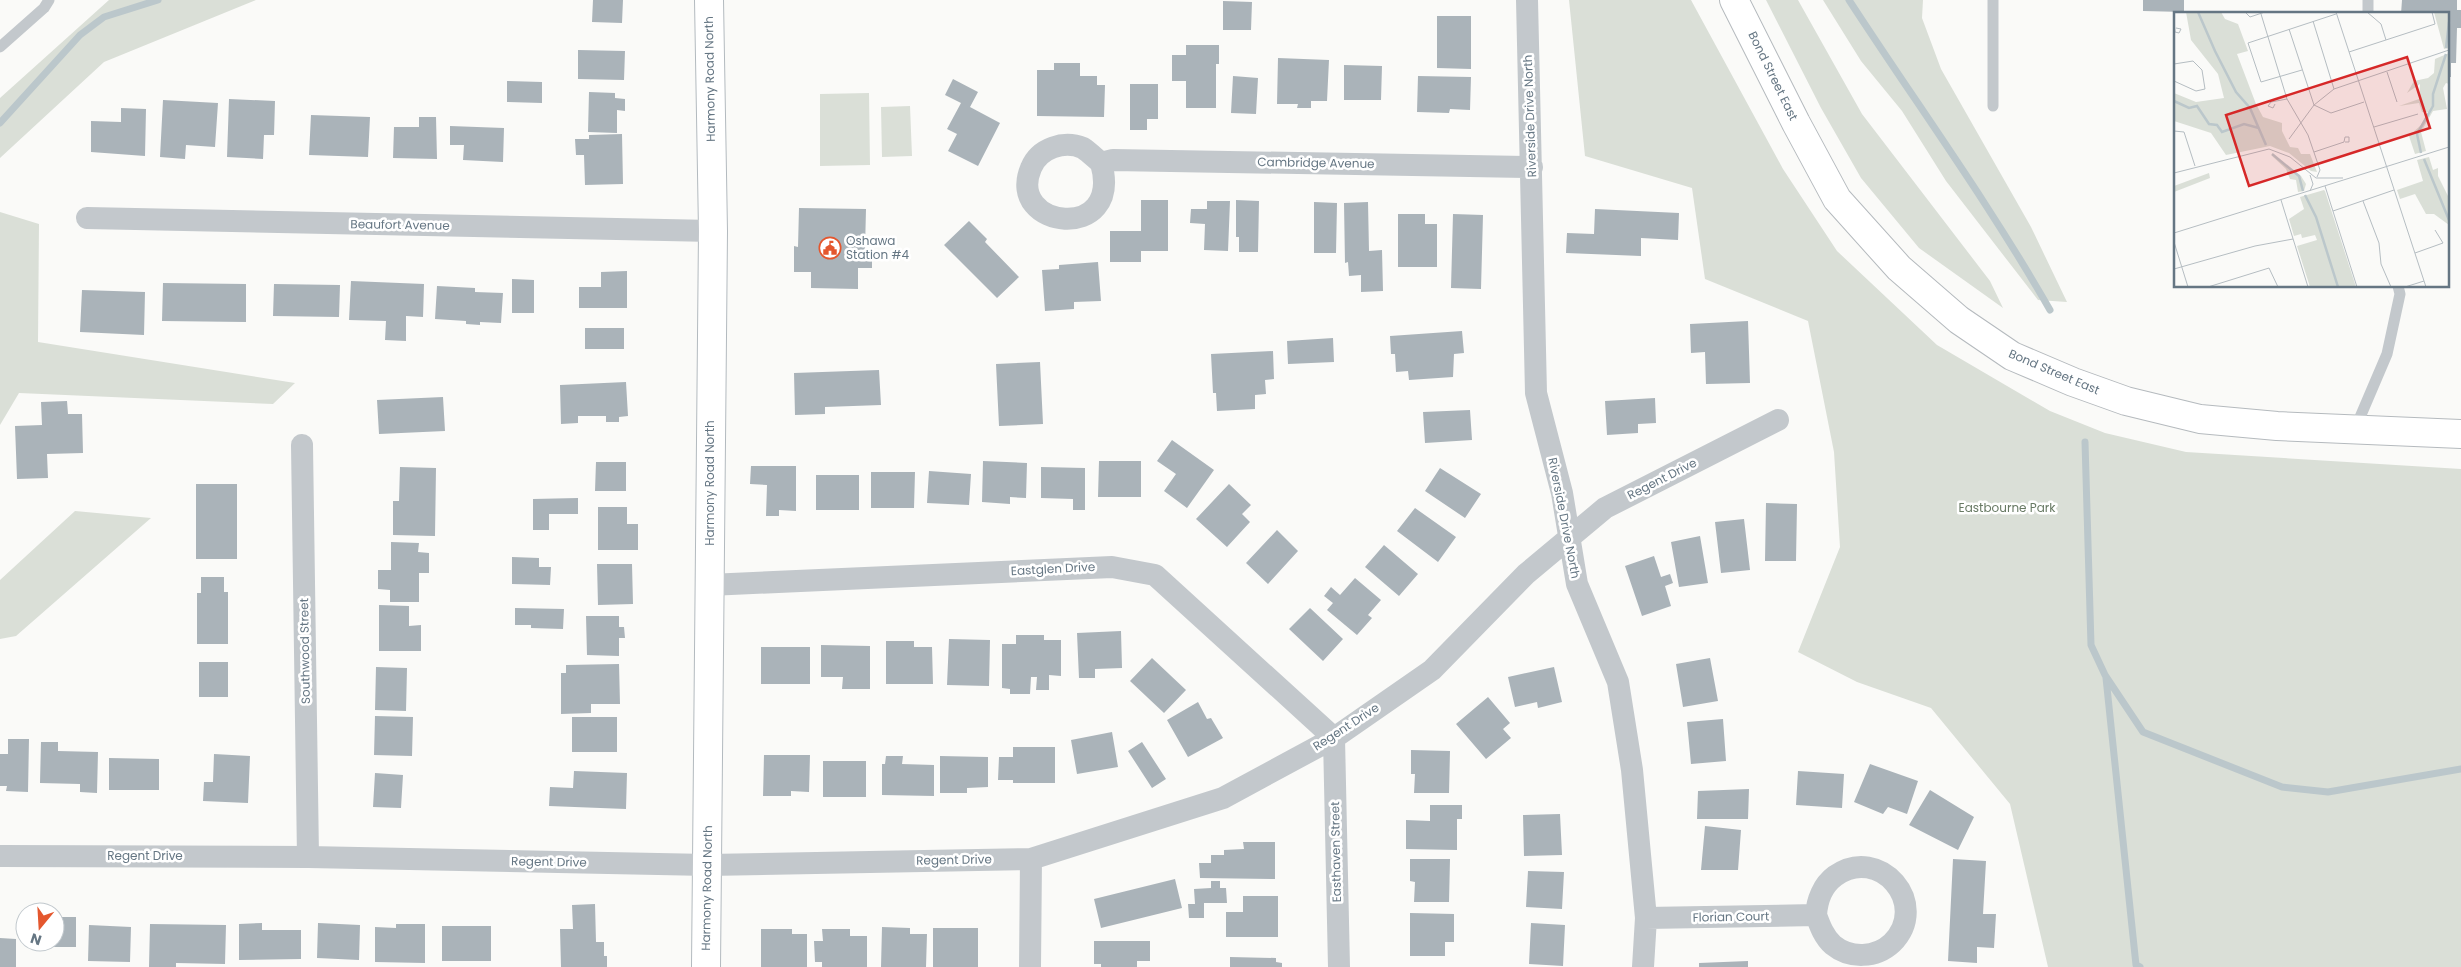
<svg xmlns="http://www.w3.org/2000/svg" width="2461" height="967" font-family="Poppins,sans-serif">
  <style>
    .green { fill: #dadfd7 }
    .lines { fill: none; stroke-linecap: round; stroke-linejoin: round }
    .stream { stroke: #bbc7cb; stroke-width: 7 }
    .building { fill: #aab3b9 }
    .secondary-casing { stroke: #b3babf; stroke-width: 30 }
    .primary-casing { stroke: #b5babe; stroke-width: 30 }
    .lane { stroke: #c3c8cc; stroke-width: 11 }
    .street { stroke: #c3c8cc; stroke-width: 22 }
    .secondary { stroke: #fff; stroke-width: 28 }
    .primary { stroke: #fff; stroke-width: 28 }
    .labels { text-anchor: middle; stroke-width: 5; stroke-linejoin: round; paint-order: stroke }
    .street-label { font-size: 12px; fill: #657683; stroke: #fff }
    .poi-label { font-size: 12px; fill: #657683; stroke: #fff; text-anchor: start }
    .park-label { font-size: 12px; fill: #687a64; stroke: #fff }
    .inset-river { fill: none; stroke: #bbc7cb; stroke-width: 2.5 }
    .inset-road { fill: none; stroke: #b5bdc2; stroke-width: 1 }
    .view { fill: #d62828; fill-opacity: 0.15; stroke: #d62828; stroke-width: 2.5 }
    .inset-edge { fill: none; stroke: #657683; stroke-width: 2.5 }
  </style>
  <rect width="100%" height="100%" fill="#fafaf8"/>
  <path class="green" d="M109,0H256L104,62L0,158V98Z
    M1569,0H1691L1783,169L1837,251L1937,345L2050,411L2105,433L2186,452L2461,469V967H2048L2010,804L1931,708L1857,682L1798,652L1840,547L1834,452L1808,321L1705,279L1692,188L1585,156Z
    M1766,0H1798L1862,114L1990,281L2003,308L1919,248L1861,178L1821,108Z
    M1823,0H1923L1922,18L1941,69L2031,227L2067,302L2038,300L1946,181L1902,111L1861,61Z
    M869,93L870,165L820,166V94Z
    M910,106L912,156L882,157L881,107Z
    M0,212L39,224L38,342L295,383L273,404L19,393L0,425Z
    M75,511L151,518L16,636L0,639V580Z"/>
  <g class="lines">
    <path class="stream" d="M1849,0C1916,103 1989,203 2050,310
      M0,123L80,35L104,17L158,0
      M2085,442L2091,645L2105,675L2143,732L2282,787L2328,792L2461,769
      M2106,678L2136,965L2140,967"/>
  </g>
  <path class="building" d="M593,0H623L622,23L592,22Z
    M2143,0H2184V12L2143,11Z
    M2402,0H2457V10H2461V28H2457L2456,63H2451V77H2447V14H2401Z
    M1223,1L1252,2L1251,30H1223Z
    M1437,16H1471V69L1437,68Z
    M1186,45H1219V64H1216V108H1186V81H1172V55H1186Z
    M578,50L625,51L624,80L578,79Z
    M1278,58L1329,60L1327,101H1311V108H1297L1298,104H1277Z
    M1054,63H1080V76H1097V85H1105L1104,117L1037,116V70H1054Z
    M1344,65L1382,66L1381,100H1344Z
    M1233,76L1258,78L1256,114L1231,113Z
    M1418,76L1471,77L1470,110L1450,109L1449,113L1417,112Z
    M953,79L978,92L970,107L1000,123L978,166L948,151L957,134L947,129L961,103L945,95Z
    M507,81L542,82V103L507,102Z
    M1130,84H1158V119H1147V130H1130Z
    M589,92L615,93V98L625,99V111L617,110V133L588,132Z
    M229,99L275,101L274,135H264L263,159L227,157Z
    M163,100L218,103L215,147L186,145L185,159L160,157Z
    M121,108L146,109L145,156L91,152V121L121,122Z
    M311,115L370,117L368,157L309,155Z
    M419,117H436L437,159L393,158L394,127H419Z
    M450,126L504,128L503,162L463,160L464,145H450Z
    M622,134L623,184L585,185L584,155H576L575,139H589V135Z
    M1141,200H1168V251H1141V262H1110V231H1141Z
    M1236,200L1259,201L1258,252H1239V237H1236Z
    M1207,201H1230L1228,251L1204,250L1205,224L1190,223L1191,209H1207Z
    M1314,202L1337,203L1336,253H1314Z
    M1368,202L1369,251L1382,250L1383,291L1361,292V275L1349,276L1348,262L1345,263L1344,203Z
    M799,208L866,209L865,249H872V268H858V289L811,288V272H794V246L798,247Z
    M1595,209L1679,213L1678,240L1641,238V256L1566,253L1567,233L1594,234Z
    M1398,214H1425V224H1437V267H1398Z
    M1453,214L1483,215L1481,289L1451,288Z
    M969,221L987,239L985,242L1019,277L997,298L944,245Z
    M1098,262L1101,301L1074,302V309L1045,311L1042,270L1059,269V265Z
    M627,271V308H579V287H601V272Z
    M512,279L534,280V313H512Z
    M351,281L424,284L423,317L406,316V341L385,340L386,321L349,320Z
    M163,283L246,284V322L162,321Z
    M274,284L340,285L339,317L273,316Z
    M437,286L475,288V292L503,293L501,323L480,322V325L466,324V321L435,319Z
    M82,290L145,292L144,335L80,332Z
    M1748,321L1750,383L1706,384L1705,352L1691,353L1690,324Z
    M585,328H624V349H585Z
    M1462,331L1464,353L1454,354L1453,377L1409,380L1408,371L1396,372L1395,354H1391L1390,336Z
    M1333,338L1334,362L1288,364L1287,341Z
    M1273,351L1274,379L1265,380L1266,394L1255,395V409L1217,411L1216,393H1213L1211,354Z
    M1040,362L1043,424L999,426L996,364Z
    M879,370L881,405L825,407V414L795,415L794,373Z
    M626,382L628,416L619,417V422H606V416H578V423L561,424L560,385Z
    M443,397L445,431L379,434L377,400Z
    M1655,398L1656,423L1638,424V433L1607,435L1605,401Z
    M67,401L68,414H82L83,453L47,454L48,478L17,479L15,426L42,425L41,402Z
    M1470,410L1472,440L1425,443L1423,412Z
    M1172,440L1214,470L1187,508L1164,491L1176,474L1157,461Z
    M983,461L1027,463L1026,498L1010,497V504L982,502Z
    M1099,461H1141V497H1098Z
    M596,462H626V491H595Z
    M751,466H796V511L779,510V516H766L767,485L750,484Z
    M400,467L436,468L435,536L393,535V501H399Z
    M1041,467L1085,468V510H1073V499L1041,498Z
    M1440,468L1481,494L1465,518L1425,491Z
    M929,471L971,474L969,505L927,503Z
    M871,472H915L914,508H871Z
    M816,475H859V510H816Z
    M196,484H237V559H196Z
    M1229,484L1251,505L1242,514L1250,522L1227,547L1196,519Z
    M578,498V514H549V530H533V499Z
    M1766,503L1797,504L1796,561H1765Z
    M598,507H627V524H638V550H598Z
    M1415,508L1456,537L1438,562L1397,531Z
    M1744,519L1750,570L1721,573L1715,522Z
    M1277,530L1298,551L1268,584L1246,563Z
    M1700,536L1708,583L1679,587L1671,542Z
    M391,542L419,543L418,552L429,553V573H419V602H390V590L378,589V570H391Z
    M1384,545L1418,574L1399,596L1365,567Z
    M1654,556L1661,577L1670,574L1673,583L1665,586L1671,606L1642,616L1625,566Z
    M512,557L539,558V567H551L550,585L512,584Z
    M597,564H632L633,604L598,605Z
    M201,577H224V592H228V644H197V593H201Z
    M1355,578L1381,600L1368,615L1372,618L1357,635L1327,610L1333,603L1324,596L1331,587L1340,595Z
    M379,605L409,606V626L421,625V651H379Z
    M515,608L564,609L563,629L531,628V625H515Z
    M1310,608L1343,639L1323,661L1289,629Z
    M586,616H619V627H624L625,638H619V656L587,655Z
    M1121,631L1122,668L1095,669V678H1079L1077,633Z
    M1016,635H1044V640H1061V676L1049,675V690H1036L1037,677H1031L1030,694H1010V689L1002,688V644H1016Z
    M949,639L990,640L989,686L947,685Z
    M886,641H914V647H932L933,684H886Z
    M821,645L870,646V689H842L843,677H821Z
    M761,647H810V684H761Z
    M1152,658L1186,690L1164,713L1130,681Z
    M1710,658L1718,701L1683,707L1676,664Z
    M199,662H228V697H199Z
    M619,664L620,704H591V713L561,714V673H566V665Z
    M376,667L407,668L406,711L375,710Z
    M1554,667L1562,702L1538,708L1537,702L1515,707L1508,677Z
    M1488,697L1510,723L1503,729L1511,738L1486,759L1456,724Z
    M1198,702L1207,719L1211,718L1223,738L1188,757L1167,720Z
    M375,716L413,717L412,756L374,755Z
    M572,717H617V752H572Z
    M1723,719L1726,761L1691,764L1687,722Z
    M1112,732L1118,767L1077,774L1071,740Z
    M8,739H29L28,792L6,791L7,786H0V754H8Z
    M41,742H58V751L98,752L97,793L80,792V784L40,783Z
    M1142,742L1166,779L1152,788L1128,751Z
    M1013,747H1055V783H1013V780H998L999,757H1013Z
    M1411,750L1450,751L1449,793H1414L1415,774H1411Z
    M214,754L250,756L248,803L203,801L204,782H213Z
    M764,755H810L809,792L791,791V796H763Z
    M886,756H903L902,764L934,765V796L882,795V764H885Z
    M940,756L988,757V787L967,788V793H940Z
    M109,758L159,759V790H109Z
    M823,761H866V797H823Z
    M1870,764L1918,781L1907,814L1888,807L1883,814L1854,802Z
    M574,771L627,773L626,809L549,806L550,787L573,788Z
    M1798,771L1844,774L1842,808L1796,805Z
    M375,773L403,775L401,808L373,807Z
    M1749,789L1748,819H1697L1698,791Z
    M1930,790L1974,817L1958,850L1909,825Z
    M1430,805H1462V819H1457V850L1406,849V820L1430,821Z
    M1560,814L1562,855L1524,856L1523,815Z
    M1705,826L1741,830L1738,870H1701Z
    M1243,842H1275V879L1200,878L1199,863H1211V855H1224V850L1244,849Z
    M1410,859H1450L1449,902H1414L1415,882L1410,881Z
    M1953,859L1986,861L1983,914H1996L1994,948L1977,947V963L1948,961Z
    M1528,871L1564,872L1562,909L1526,907Z
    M1175,879L1182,908L1101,928L1094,899Z
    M1211,881H1220V888H1226L1227,903H1204V918H1189L1188,904H1195L1194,889L1211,888Z
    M1243,896H1278V937H1226V912H1243Z
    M595,904L596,942H604V956H607V967H561L560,929H573L572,905Z
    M1410,913L1454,914V942H1445V956H1410Z
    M55,917H76V947H42V942H55Z
    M262,923V930H301V959L239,960V924Z
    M318,923L360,925L359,960L317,958Z
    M1531,923L1565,925L1563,966L1529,964Z
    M150,924L226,925L225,964L176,963V967H149Z
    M396,924H425V963L375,962V927L396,928Z
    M89,925L131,927L130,962L88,961Z
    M442,926H491V961H442Z
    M882,927L910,928V934H927L926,967H881Z
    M933,928H978V967H933Z
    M761,929H792V934H807V967H761Z
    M822,929H850V936H867V967H822V962H815L814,941H823Z
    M0,938L16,939V967H0Z
    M1094,941H1150V961H1137V967H1101V964H1094Z
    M1230,957L1276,958V962L1282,963V967H1230Z
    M1748,961V967H1699V963Z"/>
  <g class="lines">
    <g class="secondary-casing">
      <path id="secondary" d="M706,967L713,231L709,0"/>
    </g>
    <g class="primary-casing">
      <path id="primary" d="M1734,0L1796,123L1837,199L1899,268L1959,320L2012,356L2073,382L2126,401L2200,419L2277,426L2461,434"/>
    </g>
    <path class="lane" d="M1993,0V106
      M2368,14V0
      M0,47L44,8L49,0
      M2355,429L2387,354L2400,294L2398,286"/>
    <path class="street" d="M1527,0L1536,393L1562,493L1577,584L1618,682L1632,770L1646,918L1643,967
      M1101,163C1095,158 1089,152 1083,148C1064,140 1039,148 1031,168C1005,229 1124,244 1101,163L1113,160L1532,167
      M87,218L713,231
      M302,445L308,857
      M709,585L1112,567L1155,575L1334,738
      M1334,738L1339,967
      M0,856L308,857L708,865L1031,859L1223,798L1334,738L1432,670L1526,574L1605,508L1778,420
      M1646,918L1816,915C1820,926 1824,937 1833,945C1850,959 1876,958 1892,943C1931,904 1879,844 1835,876C1823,885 1817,900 1816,915
      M1030,967L1031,859"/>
    <use href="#secondary" class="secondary"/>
    <use href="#primary" class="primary"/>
  </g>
  <defs>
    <g id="civic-ring" transform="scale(1.125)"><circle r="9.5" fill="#fff" stroke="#e4572e" stroke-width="1.5"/><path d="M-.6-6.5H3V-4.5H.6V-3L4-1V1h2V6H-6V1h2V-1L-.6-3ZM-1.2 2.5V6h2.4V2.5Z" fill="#e4572e"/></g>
  </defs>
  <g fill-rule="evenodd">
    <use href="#civic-ring" x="830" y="248"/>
  </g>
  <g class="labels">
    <g class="street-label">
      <text transform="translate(1773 76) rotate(64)" y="4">Bond Street East</text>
      <text transform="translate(710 79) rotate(-91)" y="4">Harmony Road North</text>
      <text transform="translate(1530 116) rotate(-92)" y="4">Riverside Drive North</text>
      <text transform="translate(1316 163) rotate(1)" y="4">Cambridge Avenue</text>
      <text transform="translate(400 225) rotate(1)" y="4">Beaufort Avenue</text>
      <text transform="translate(2054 372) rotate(23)" y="4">Bond Street East</text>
      <text transform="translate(1662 479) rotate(-27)" y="4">Regent Drive</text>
      <text transform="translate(710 483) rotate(-90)" y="4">Harmony Road North</text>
      <text transform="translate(1564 518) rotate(79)" y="4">Riverside Drive North</text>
      <text transform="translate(1053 569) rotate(-3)" y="4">Eastglen Drive</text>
      <text transform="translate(305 651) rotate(-91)" y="4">Southwood Street</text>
      <text transform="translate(1346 727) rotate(-33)" y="4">Regent Drive</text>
      <text transform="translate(1336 852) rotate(-91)" y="4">Easthaven Street</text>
      <text x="145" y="860">Regent Drive</text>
      <text transform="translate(954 860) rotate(-1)" y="4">Regent Drive</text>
      <text transform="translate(549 862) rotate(1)" y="4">Regent Drive</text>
      <text transform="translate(707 888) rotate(-89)" y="4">Harmony Road North</text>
      <text transform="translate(1731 917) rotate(-1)" y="4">Florian Court</text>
    </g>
    <g class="poi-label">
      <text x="846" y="245">Oshawa<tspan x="846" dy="14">Station #4</tspan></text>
    </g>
    <g class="park-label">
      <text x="2007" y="512">Eastbourne Park</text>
    </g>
  </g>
  <g transform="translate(2174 12)">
    <rect width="275" height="275" fill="#fafaf8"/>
    <path d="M12,0H47L51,7L64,12L74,39L63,42L82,92L89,105L108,111V119L116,135L124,136L127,142H136L143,160L137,159L115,141L96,134L52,143L37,121L0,109V81L22,90L50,86L44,62L17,28ZM260,0H275V36L270,37ZM275,41V72L272,71L269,76L273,97L259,99L247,120L252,139L241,142L235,124L247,113L254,100H248L245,91L225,94L245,87L246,72L233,81L240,69L254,66L260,61L261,47ZM97,143L127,164L132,172L130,179L124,180L122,168L116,167L112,157ZM255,145L259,158L264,156V164L275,186V213L260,202H252L241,182L226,187L223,178L249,169L243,148ZM35,161L36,166L0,180V174ZM150,178L151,179L182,275H136L123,234L143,228L141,223L128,226L127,222L120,224L115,207L130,197L126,185Z" fill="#dadfd7"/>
    <path class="inset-river" d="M24,0L41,39L62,80L76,96L92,133M272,36L275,10M0,89L15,96L23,94L35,112L43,113L48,120L70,112L85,116M247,141L243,122L259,94V82L272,42M98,142L125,164L129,179M250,147L275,208M131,183L142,205L164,275"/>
    <path class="inset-road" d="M71,0L76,5L91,0M162,0L252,275M193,0L207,12L212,28M87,2L113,87L134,123L146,158L143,165M0,9L1,20L5,21L7,17L2,16M139,9L160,77M115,17L140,93M175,40L261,12L258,0M0,52L19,49L28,58L31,77L22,79L0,69M128,58L87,70L74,31L162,2M213,60L223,90M101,92L99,96L94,94L97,90L113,87M140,93L157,101L190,90M200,115L244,102M0,119L10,120L21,154M115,127L140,93L160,77L275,38M140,140L170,130L171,125H175V130H171M0,161L95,137L116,145L142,166H169M151,174L183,275M136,179L139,172L136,163M107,188L134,275M189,189L205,231L207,252L217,275M159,199L220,178M0,221L275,135M0,230L14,275M241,241L269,231L261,218M0,257L81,234L119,227M34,275L95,256L104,275M231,275L250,269"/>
    <path class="view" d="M233,45L256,116L75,174L52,103Z"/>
    <rect width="275" height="275" class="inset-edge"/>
  </g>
  <g transform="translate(40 927) rotate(198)"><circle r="24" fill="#ffffff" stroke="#c1c8cd"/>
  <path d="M0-4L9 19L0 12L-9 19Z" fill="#e4572e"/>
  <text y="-8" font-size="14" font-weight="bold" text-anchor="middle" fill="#657683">N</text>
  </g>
</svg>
